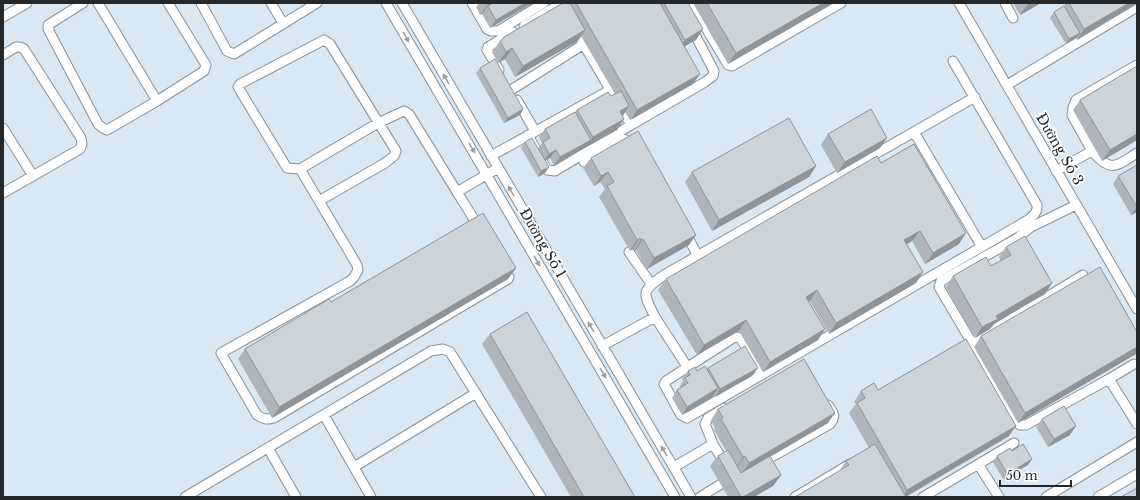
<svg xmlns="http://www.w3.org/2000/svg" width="1140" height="500" font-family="'Libre Baskerville',serif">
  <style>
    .built { fill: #dae8f3 }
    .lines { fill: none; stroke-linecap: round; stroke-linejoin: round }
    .minor-casing { stroke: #899096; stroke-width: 11 }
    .minor { stroke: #fff; stroke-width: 9 }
    .wall { fill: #afb5bb }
    .shaded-wall { fill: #8f9498 }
    .building { fill: #ccd3d9; stroke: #8f9498 }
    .oneway { fill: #9d9e9f }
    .labels { text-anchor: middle; stroke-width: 3.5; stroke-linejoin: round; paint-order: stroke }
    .street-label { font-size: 14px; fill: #25282a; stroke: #fff }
  </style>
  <rect width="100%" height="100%" fill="#eff6fd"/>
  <path class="built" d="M3,3H1137V497H3Z"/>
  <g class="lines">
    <g class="minor-casing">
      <path id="minor" d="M83,3L48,25V29L98,124L103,128L107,130L157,101L204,71L206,65L168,3
        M98,3L157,101
        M201,3L227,51L234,54L317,3
        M271,3L283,23
        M386,3L675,497
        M402,3L691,497
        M472,3L487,29L491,31H498L544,3
        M691,3L728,65L732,66L841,3
        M959,3L1137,309
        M1005,3L1013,18
        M3,17L27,3
        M524,26L560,4L566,14
        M3,55L16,47H20L24,49L81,138L82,144L80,149L3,193
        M499,70L487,50L488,47L513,32
        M1007,85L1137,7
        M511,90L584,44
        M517,100L535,131
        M631,125L705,82L713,76L714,71L692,29
        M3,128L33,176
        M914,132L982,247
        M528,135L547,170L555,171L631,125L574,28
        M1092,151C1111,173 1115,167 1137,153
        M491,156L610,90
        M584,162L621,139L626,140L633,143
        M300,169L357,265L358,270L354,277L350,281L221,353L257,415C263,419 267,420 274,418L508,279L509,277L503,268
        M1056,171L1092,151L1072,115L1073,108L1076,100L1137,65
        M457,192L480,229
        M319,201L385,163L394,156L396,151L330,44L324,40L240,84L238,87L287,168L300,169L378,123L404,111L409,114L457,192L498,168
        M685,232L698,256
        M629,252L651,284
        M1083,275L972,343L970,346L1016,422L1020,425H1026L1109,379L1137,424
        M655,317C643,293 640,292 664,275L975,97
        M972,343L939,287L941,281L1016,239L1031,227L1076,205
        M602,346L655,317L688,368
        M762,375L741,339L737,337L733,338L666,381L664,384L681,415L687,418L1028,220C1034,215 1038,212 1037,205L953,61
        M1109,379L1134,364
        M725,408L708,418L705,424L713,444L725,464
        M324,415L371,497
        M268,448L296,497
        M761,463L830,424C837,415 833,413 828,405
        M978,464L999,497
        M354,467L476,393
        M674,467L713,444
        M185,497L431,351L443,349L450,352L541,497
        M700,497L721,484
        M795,497L850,464
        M923,497L1014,443
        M1046,497L1137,442
        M1098,497L1137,474"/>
    </g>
    <use href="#minor" class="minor"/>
  </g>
  <path class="wall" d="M477,3H533L490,28L482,14L480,15L476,7L478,5Z
    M563,3H688L703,29L696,40L685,46L693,84L630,120L625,112L623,116L617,130L554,165L550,158L545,161L549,167L545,173L538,177L521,148L525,142L538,149L542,143L539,137L545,129L575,112L577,110L611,96L615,94L581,36L578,41L515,77L505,59L498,63L492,52L500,41L502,40L504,37Z
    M693,3H834L728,64Z
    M1013,3H1041L1020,15Z
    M1066,3H1137L1077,40L1076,38L1066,44L1050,18L1054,12L1064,6Z
    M1137,66V140L1102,161L1073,110L1080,100Z
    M480,68L523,109L520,115L504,123L476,73Z
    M828,134L880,148L837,173L821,145Z
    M591,158L696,235L689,245L647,269L636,250L634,251L633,249L630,251L599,197L605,189L600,182L594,186L583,168Z
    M881,163L959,244L925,264L912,241L907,244L923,272L916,283L829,334L810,301H809L825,329L818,340L763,372L739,331L697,355L658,290L666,279Z
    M1137,165V212L1131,215L1113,184L1118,176Z
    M816,166L809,177L712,231L685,182L692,172Z
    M1006,247L1052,283L1045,294L995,323L990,329L975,338L946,287L953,276L991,266L1001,261L999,257Z
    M516,268L508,279L272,418L238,359L245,349L331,302Z
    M490,334L635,497H571L482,344Z
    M981,336L1136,354L1018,423L974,347Z
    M708,368H758L752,376L715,397L714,395L713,397L682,415L672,398L677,390L681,388L680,386L683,381L682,379L688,371H697L707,369Z
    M878,390L1009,436L906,497L840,470L846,461L869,448L849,413L856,404L854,402L861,391Z
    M718,409L828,423L770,457L781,475L773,486L754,497H728L710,466L718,456L726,451L714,430L715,428L711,420Z
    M1042,419L1070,435L1048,447L1036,427Z
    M1012,451L1032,459L1028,465L1003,479L993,462L997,456Z"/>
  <path class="shaded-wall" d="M490,3H501L488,6L482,14L480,15L488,4Z
    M525,3H533L490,28L496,20Z
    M823,3H834L728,64L736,53Z
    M1030,3H1041L1020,15L1027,5Z
    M1129,3H1137V4L1077,40L1084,29Z
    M703,29L696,40L678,50L685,40Z
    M585,30L578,41L515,77L523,66Z
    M1080,33L1076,38L1066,44L1069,39Z
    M512,48L505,59L498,63L506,52Z
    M700,74L693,84L630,120L637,110Z
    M629,106L622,117L620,111Z
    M523,109L520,115L504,123L508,118Z
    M624,119L617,130L554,165L560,157L591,140L593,137Z
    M1137,134V140L1102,161L1110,150Z
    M887,138L880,148L837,173L845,162Z
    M556,150L550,158L543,162L549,154Z
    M816,166L809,177L712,231L719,220Z
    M549,167L545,173L538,177L541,171Z
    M608,172L600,182L594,186L601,176Z
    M1137,207V212L1131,215Z
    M920,231L912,241L897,250L904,240Z
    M966,233L959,244L925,264L933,253Z
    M696,235L689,245L647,269L654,258Z
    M640,238L633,249L630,251L637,240Z
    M643,239L636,250L634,251L641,240Z
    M516,268L508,279L272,418L279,407Z
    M923,272L916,283L829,334L836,323Z
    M1052,283L1045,294L995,323L990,329L975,338L982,327L996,316Z
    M817,290L810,301L799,307L806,297Z
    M746,320L739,331L697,355L704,345Z
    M825,329L818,340L763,372L770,362Z
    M1137,347V353L1136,354L1018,423L1025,413Z
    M758,368L752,376L715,397L720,389Z
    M718,388L713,397L682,415L687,407Z
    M835,413L828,423L742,473L749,463Z
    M1016,426L1009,436L905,497H902L907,490Z
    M1076,426L1070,435L1048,447L1054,439Z
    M745,456L738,466L736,468L743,457Z
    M1032,459L1028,465L1003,479L1007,474Z
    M781,475L773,486L754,497H743Z"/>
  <path class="building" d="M493,3H525L496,20L488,6Z
    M563,3H570L585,30L523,66L512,48L506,52L500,41L504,38V37Z
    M576,3H660L700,74L637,110Z
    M664,3H688L703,29L685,40Z
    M707,3H823L736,53Z
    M1069,3H1129L1084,29Z
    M1064,6L1080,33L1069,39L1054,12Z
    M495,59L523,109L508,118L480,68Z
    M1137,66V134L1110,150L1080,100Z
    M621,91L629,106L620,111L624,119L593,137L577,110L608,92L611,96Z
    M871,109L887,138L845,162L828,134Z
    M575,112L591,140L560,157L556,150L549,154L543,142L550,138L545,129Z
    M789,118L816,166L719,220L692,172Z
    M638,131L696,235L654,258L643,239L641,240L640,238L637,240L607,186L614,182L608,172L601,176L591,158Z
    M532,138L549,167L541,171L525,142Z
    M914,144L966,233L933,253L920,231L904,240L923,272L836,323L817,290L806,297L825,329L770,362L746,320L704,345L666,279L877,156L881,163Z
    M1137,165V207L1118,176Z
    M483,213L516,268L279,407L245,349L329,299L331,302Z
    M1025,236L1052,283L996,316L998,319L982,327L953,276L986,257L991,266L1011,255L1006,247Z
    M1100,267L1137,332V347L1025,413L981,336Z
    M527,312L635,497H584L490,334Z
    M966,339L1016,426L907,490L857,403L865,398L861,391L874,383L878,390Z
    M745,346L758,368L720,389L708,368Z
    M804,359L835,413L749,463L745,456L743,457L721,419L723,418L718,409Z
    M705,366L718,388L687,407L677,390L688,383L685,378L690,375L688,371L695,367L697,371Z
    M1064,406L1076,426L1054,439L1042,419Z
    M875,444L906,497H795L849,465L846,461Z
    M1023,444L1032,459L1007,474L997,456L1010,448L1012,451Z
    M728,450L741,473L770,456L781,475L743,497H741L718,456Z
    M1137,488V497H1121Z"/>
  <defs><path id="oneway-solid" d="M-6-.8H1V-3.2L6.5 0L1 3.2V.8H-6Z"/></defs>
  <g class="oneway">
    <use href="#oneway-solid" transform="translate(406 37) rotate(60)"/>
    <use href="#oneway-solid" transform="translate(446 79) rotate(-120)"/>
    <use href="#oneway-solid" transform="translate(472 148) rotate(59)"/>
    <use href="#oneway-solid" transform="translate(511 191) rotate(-120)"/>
    <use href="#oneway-solid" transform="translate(537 261) rotate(60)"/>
    <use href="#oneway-solid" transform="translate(591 327) rotate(-120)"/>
    <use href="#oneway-solid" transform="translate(603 373) rotate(60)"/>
    <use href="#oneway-solid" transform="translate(664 451) rotate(-121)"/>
  </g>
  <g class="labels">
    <g class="street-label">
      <text transform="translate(1060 149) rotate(60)" y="5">Đường Số 3</text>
      <text transform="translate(543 243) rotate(60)" y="5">Đường Số 1</text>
    </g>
  </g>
  <rect width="1140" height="500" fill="none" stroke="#25282a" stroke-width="8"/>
  <path d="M1000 480v6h71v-6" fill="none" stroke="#25282a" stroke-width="2"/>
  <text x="1006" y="480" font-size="12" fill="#25282a" stroke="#ffffff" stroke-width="3" paint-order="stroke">50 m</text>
</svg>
